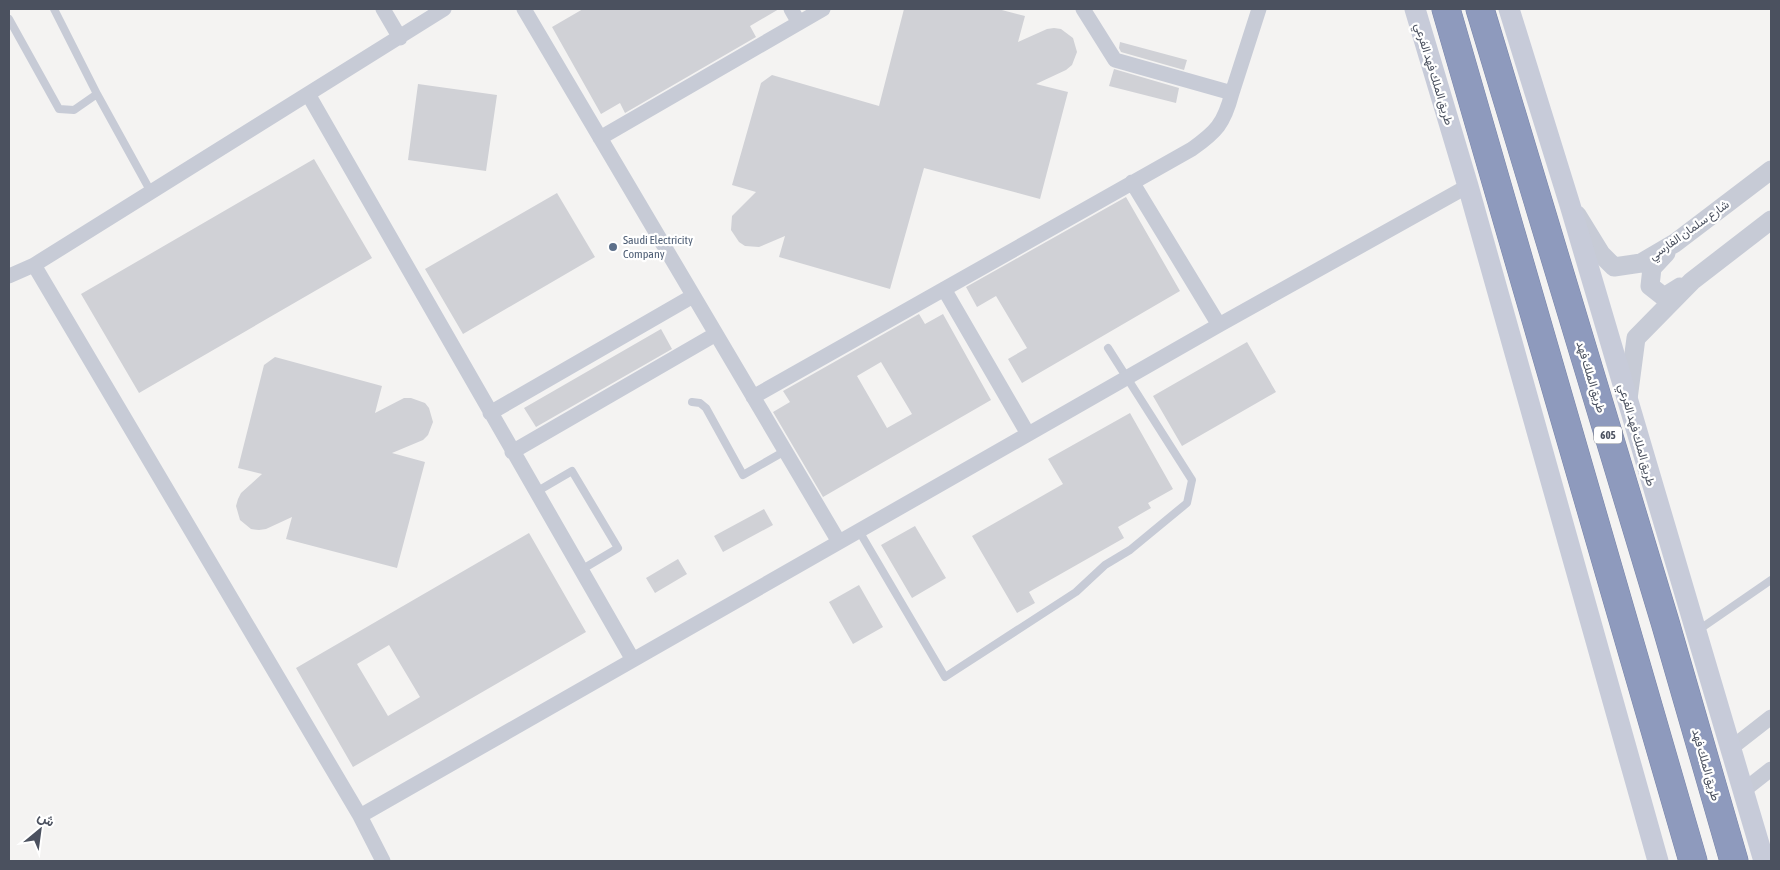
<svg xmlns="http://www.w3.org/2000/svg" width="1780" height="870" font-family="'Asap Condensed',Vazirmatn,sans-serif">
  <style>
    .building { fill: #d0d1d6; fill-rule: evenodd }
    .lines { fill: none; stroke-linecap: round; stroke-linejoin: round }
    .motorway-casing { stroke: #7985a9; stroke-width: 29 }
    .service { stroke: #c7cbd6; stroke-width: 8 }
    .minor { stroke: #c7cbd6; stroke-width: 15 }
    .tertiary { stroke: #c7cbd6; stroke-width: 19 }
    .secondary { stroke: #c7cbd9; stroke-width: 21 }
    .motorway { stroke: #8e9abd; stroke-width: 28 }
    .service-dot { fill: #5c6f8a; stroke: #fff; stroke-width: 2 }
    .labels { text-anchor: middle; stroke-width: 4.5; stroke-linejoin: round; paint-order: stroke }
    .shield { fill: #fff; stroke: #81858f; stroke-width: 1 }
    .shield-label { font-size: 11px; font-weight: bold; fill: #4b515f }
    .street-label { font-size: 12px; fill: #4b515f; stroke: #fff }
    .service-label { font-size: 12px; fill: #4e5e75; stroke: #fff; text-anchor: start }
  </style>
  <rect width="100%" height="100%" fill="#f4f3f2"/>
  <path class="building" d="M583,9H779L750,26L756,37L625,113L620,103L601,114L552,27Z
    M904,9H998L1025,16L1018,42L1047,29L1054,28L1061,29L1073,38L1077,52L1072,65L1066,70L1036,84L1068,92L1040,199L924,168L890,289L779,257L785,236L759,247L745,246L739,242L731,230L732,216L756,192L732,185L761,83L772,75L879,106Z
    M1120,42L1187,60L1184,70L1121,52L1119,48Z
    M1114,69L1179,88L1176,103L1109,86Z
    M418,84L497,95L486,171L408,160Z
    M314,159L372,258L139,393L81,294Z
    M557,193L595,257L463,334L425,269Z
    M1126,197L1180,291L1022,383L1008,359L1027,348L996,296L977,307L966,287Z
    M919,314L925,324L943,314L991,400L823,497L773,412L790,402L783,391ZM881,362L912,414L887,428L857,376Z
    M661,329L672,349L536,427L524,408Z
    M1247,342L1276,392L1182,446L1153,396Z
    M275,357L382,386L375,413L404,398H411L425,403L429,408L433,422L428,435L423,440L392,453L425,462L397,568L286,539L292,517L266,529L259,530L251,529L240,520L236,506L238,499L241,493L262,474L238,468L264,365Z
    M1130,413L1173,489L1148,503L1151,508L1118,527L1124,538L1029,592L1035,603L1017,613L972,536L1063,484L1048,459Z
    M764,509L773,525L723,552L714,536Z
    M915,526L946,578L912,598L881,545Z
    M529,533L586,632L353,767L296,668ZM389,645L420,697L388,716L357,664Z
    M678,559L687,574L655,593L646,578Z
    M859,585L883,627L853,644L829,602Z"/>
  <g class="lines">
    <g class="motorway-casing">
      <path id="motorway" d="M1446,9L1693,861
        M1480,9L1665,622L1734,861"/>
    </g>
    <path class="service" d="M9,19L59,109L74,110L97,94L54,9
      M97,94L151,192
      M692,402L700,403L706,408L743,475L785,451
      M536,492L572,471L618,548L581,570
      M859,531L945,677L1076,592L1105,565L1130,550L1187,503L1192,480L1108,348
      M1697,631L1771,580"/>
    <path class="minor" d="M383,9L400,38
      M524,9L839,542
      M791,9L799,23
      M1083,9L1115,60L1232,93L1259,9
      M308,94L633,660
      M600,138L823,9
      M1132,182L1219,325
      M34,265L360,816L1219,325L1468,186
      M9,276L34,265L444,9
      M944,289L1028,434
      M753,397L1192,149C1216,132 1224,124 1232,93
      M490,413L693,296
      M512,452L716,334
      M1730,749L1771,717
      M1743,791L1771,769
      M360,816L383,861"/>
    <path class="tertiary" d="M1577,215L1601,254L1614,267L1641,263L1675,243L1771,170
      M1666,253L1652,268L1650,286L1664,297L1680,287
      M1628,399L1636,338L1692,281L1771,220"/>
    <path class="secondary" d="M1415,9L1468,186L1658,861
      M1509,9L1570,205L1764,861"/>
    <use href="#motorway" class="motorway"/>
  </g>
  <circle class="service-dot" cx="613" cy="247" r="5"/>
  <g class="labels">
    <rect class="shield" x="1594" y="426.5" width="28" height="17" rx="4"/>
    <g class="shield-label">
      <text x="1608" y="439">605</text>
    </g>
    <g class="street-label">
      <text transform="translate(1434 74) rotate(73)" y="4">طريق الملك فهد الفرعي</text>
      <text transform="translate(1689 230) rotate(-35)" y="4">شارع سلمان الفارسي</text>
      <text transform="translate(1591 377) rotate(73)" y="4">طريق الملك فهد</text>
      <text transform="translate(1637 435) rotate(74)" y="4">طريق الملك فهد الفرعي</text>
      <text transform="translate(1706 765) rotate(74)" y="4">طريق الملك فهد</text>
    </g>
    <g class="service-label">
      <text x="623" y="244">Saudi Electricity<tspan x="623" dy="14">Company</tspan></text>
    </g>
  </g>
  <rect width="1780" height="870" fill="none" stroke="#4b515f" stroke-width="20"/>
  <g transform="translate(40 830) rotate(29)" stroke="#ffffff" stroke-width="4" paint-order="stroke">
  <path d="M0-4L9 19L0 12L-9 19Z" fill="#4b515f"/>
  <text y="-8" font-size="14" font-weight="bold" text-anchor="middle" fill="#4b515f">ش</text>
  </g>
</svg>
